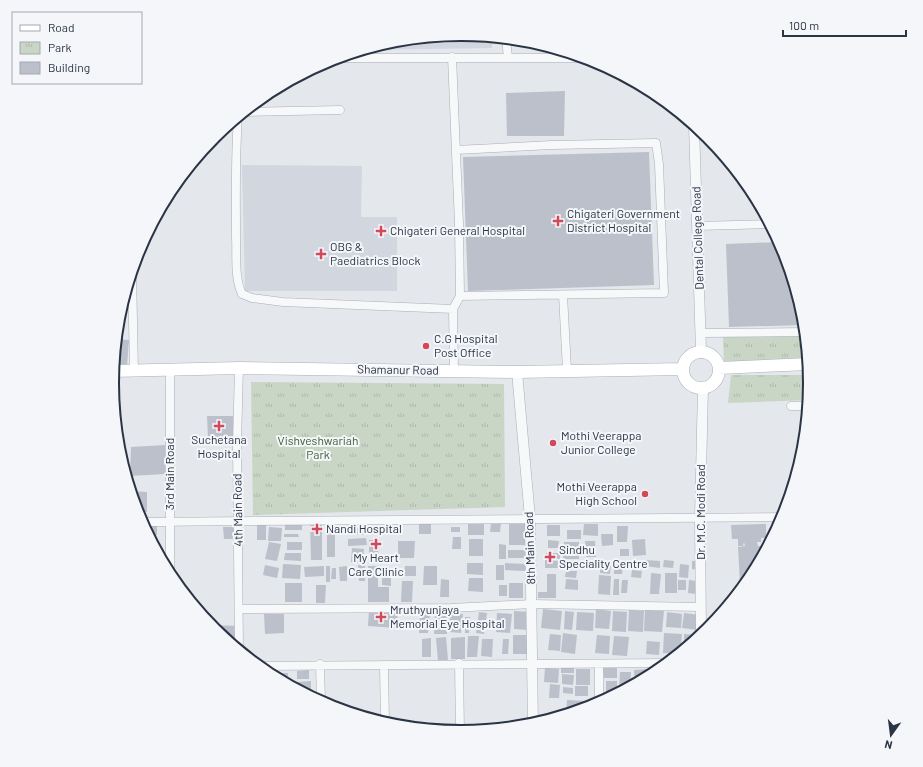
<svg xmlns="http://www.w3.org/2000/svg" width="923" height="767" font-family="Barlow,sans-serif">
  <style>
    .built { fill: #d2d6de }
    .park { fill: url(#park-tufts) }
    .building { fill: #bbc0ca }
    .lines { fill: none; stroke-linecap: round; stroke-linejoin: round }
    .minor-casing { stroke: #a9aeb7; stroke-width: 9 }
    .tertiary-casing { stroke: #a9aeb7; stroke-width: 11 }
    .secondary-casing { stroke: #a9aeb7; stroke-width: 13 }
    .minor { stroke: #f7f8fa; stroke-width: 8 }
    .tertiary { stroke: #f7f8fa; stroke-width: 10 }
    .secondary { stroke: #fff; stroke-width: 12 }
    .poi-dot { fill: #d1495b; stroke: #f4f6f9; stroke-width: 1.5 }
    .labels { text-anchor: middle; stroke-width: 4; stroke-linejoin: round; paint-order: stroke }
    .poi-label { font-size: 12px; fill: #2b3445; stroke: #f4f6f9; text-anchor: start }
    .street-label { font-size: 12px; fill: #2b3445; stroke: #f4f6f9 }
    .park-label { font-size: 12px; fill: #3f6138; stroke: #f4f6f9 }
    .rim { fill: none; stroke: #2b3445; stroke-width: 2 }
  </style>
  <defs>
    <pattern id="park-tufts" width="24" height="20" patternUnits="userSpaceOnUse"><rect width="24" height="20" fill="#c9d6c5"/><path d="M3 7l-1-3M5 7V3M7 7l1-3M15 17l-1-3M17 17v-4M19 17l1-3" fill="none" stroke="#adb8ab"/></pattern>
  </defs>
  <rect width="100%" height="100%" fill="#e4e7ec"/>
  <path class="built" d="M462,34L492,37V48L362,50L394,41Z
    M242,165L362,166L361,217H397V291H245Z"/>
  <path class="park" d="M806,336L809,365H724L723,337Z
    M731,375H810L809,400L728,403Z
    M251,382L504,384L505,507L253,515Z"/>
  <path class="building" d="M565,91L564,136H507L506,93Z
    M649,152L654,285L468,291L463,157Z
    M780,242L784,250L804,316L805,325L729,327L726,244Z
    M123,302H127L126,316L119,315Z
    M116,339L129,340L127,367L114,366Z
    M207,416H233L234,437L208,438Z
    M165,445V474L130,476L131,447Z
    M131,491L147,492V512H137Z
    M772,520H783L775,535H772Z
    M310,522H322V560H311Z
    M468,522H484V535H468Z
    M491,523H501L500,532H490Z
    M157,524V535H148L143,525Z
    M257,524H266V540H257Z
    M419,524H431V534H419Z
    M509,524H526V545H509Z
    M584,524H598V536L583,535Z
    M766,524V538H761V542H757L758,546H761L762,559L747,583L740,584L738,547L745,546L744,542L743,546H738V539H732L731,525Z
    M285,525H302V530H285Z
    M547,525H560V536H547Z
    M617,526H628L627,542H617Z
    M223,527H236L237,539H224Z
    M269,527L282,528L281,541H268Z
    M347,527L366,529L365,535L346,533Z
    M451,527H460V532H451Z
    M327,529H335V557H327Z
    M567,530H581V539H567Z
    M284,534H298L299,537H284Z
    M601,534H613V545L602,546Z
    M453,537H461V549H452Z
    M366,538L367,545L348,546V539Z
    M469,539H483V556H469Z
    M645,539L646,555L633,556L632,540Z
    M369,540H379L378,558H369Z
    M548,540L559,541L558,548H548Z
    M398,541H415L414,558H398Z
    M585,541H595L596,557H586Z
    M269,542L281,544L277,561L265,559Z
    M287,542H302V550H287Z
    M564,542H579V559H563Z
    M499,544L506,545V559H499Z
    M352,548L364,549L363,563L351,562Z
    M620,549H629V556H620Z
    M508,550H525V558H508Z
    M285,553H301V561L284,560Z
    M546,553H560V559L546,558Z
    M545,560L559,561V568H545Z
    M645,560L660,561V568L645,566Z
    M664,560L674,561L673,568L663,567Z
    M692,561H700L699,570L692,569Z
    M563,562L575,563V569L562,568Z
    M467,563H483V575L467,574Z
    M505,563L526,564V571L505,570Z
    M283,564L301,565L300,579L282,578Z
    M600,564H611L610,574L600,573Z
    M614,564L623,565L622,574H614Z
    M680,564L689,565L688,578L679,577Z
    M265,565L279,568L277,578L263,575Z
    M358,565H365V581H359Z
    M496,565H504V580H496Z
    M324,566V576L305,577L304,567Z
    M326,566H330V582H326Z
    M347,566V581H340L339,567Z
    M368,566H378V587H389V602H368Z
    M405,566H416V576H404Z
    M424,566H437V585H423Z
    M332,568H336V579H331Z
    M632,570L642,571L641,578L631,577Z
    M382,571H391V586L382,585Z
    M566,571H577L576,578L565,577Z
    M651,573L661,574L659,594H650Z
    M665,573H677V593H665Z
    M547,574H556V598H538V592H547Z
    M599,575L611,576L610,595L598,594Z
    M469,578H483V592L468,591Z
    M441,579L449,580V597H440Z
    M566,579L578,580V590L565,589Z
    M614,579H619V595H613Z
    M622,580H628L627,593H621Z
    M678,580H686V590H678Z
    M689,580L697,581L696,594L688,593Z
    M402,581H413L412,602H401Z
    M285,583H302V602H285Z
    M509,583H523V598H509Z
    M316,585H326L325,603H316Z
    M499,585H507V596H499Z
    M543,609L562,611L560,630L541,628Z
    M596,609L611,611L609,629L595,628Z
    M369,610L398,611L397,628L368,626Z
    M629,610L644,611L643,632L628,631Z
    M645,610L664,611L662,632L644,631Z
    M514,611L529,612L528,630L514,629Z
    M565,611L574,612L572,630L564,629Z
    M613,611L627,612L626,632L612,631Z
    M479,612L487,613L484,634L476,633Z
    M577,612L594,613L593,631L576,630Z
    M667,612L682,614L681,628L666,627Z
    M450,613L463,614L461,633L449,632Z
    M497,613L512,614L510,633L496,632Z
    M684,613L700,615L698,630L682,628Z
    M264,614H284V633L265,634Z
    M420,614H430L428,633H419Z
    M435,615L448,616L447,634H434Z
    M465,617H470L469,633H465Z
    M210,625L238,626V638H223Z
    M563,633L577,635L575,654L561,652Z
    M664,633L682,634L680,654L663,653Z
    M550,634L561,635L560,651L548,650Z
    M684,634L700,635V638L684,651Z
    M513,635H529V654H513Z
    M597,635L610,636L609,654L595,653Z
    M468,636H479L477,657H467Z
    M614,636L629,637L627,656L612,655Z
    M446,637L448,660L438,661L436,638Z
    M465,637V659H451V638Z
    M431,638V657H422V639Z
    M482,639H493L492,657L481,656Z
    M503,639H509L508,654H502Z
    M647,641L660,642L659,655L646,654Z
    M561,667L574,668V673H561Z
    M603,667H617V678H604Z
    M545,668L559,669L558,683L544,682Z
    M576,669H590V685H576Z
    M648,669L649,678L635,685L634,670Z
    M309,670V679H297V671Z
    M620,672H631L630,688L619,693Z
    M272,673H288L287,685L272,677Z
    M562,674L574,675L573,685L562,684Z
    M311,681V689H297V682Z
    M606,681H617V695H606Z
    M550,684L560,685L559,698H549Z
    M575,686H588V696H575Z
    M563,687L573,688V694L563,693Z
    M311,690V697L298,691Z
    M567,700L585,701V710L566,715Z"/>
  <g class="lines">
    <g class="minor-casing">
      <path id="minor" d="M506,38L508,58
        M452,57L459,224L460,296
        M337,58H587
        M244,112L340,110
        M238,117C235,157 236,197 236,237C237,255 234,277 242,294L252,298L283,302L453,309L454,371
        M697,226L771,224
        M132,272L134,371
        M563,295L567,370
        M453,309L460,296L664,293L659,164L656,143L552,145L456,150
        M701,333L806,332
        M239,368L237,443L239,651
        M170,370V577
        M791,406H809
        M141,522L784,517
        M240,609L451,608L532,604L701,607
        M459,663L460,733
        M320,664L321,703
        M384,665L385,724
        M258,666L670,663
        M599,705V664"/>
    </g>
    <g class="tertiary-casing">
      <path id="tertiary" d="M694,125L701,351
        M517,372L530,518L533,725
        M701,637L700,518L703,388"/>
    </g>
    <g class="secondary-casing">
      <path id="secondary" d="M683 370a18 18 0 1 1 36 0a18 18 0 1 1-36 0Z
        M719,368L809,364
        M113,371L239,368L517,372L683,369"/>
    </g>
    <use href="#minor" class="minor"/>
    <use href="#tertiary" class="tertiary"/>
    <use href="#secondary" class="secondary"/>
  </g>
  <g class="poi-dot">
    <path d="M556 215h4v4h4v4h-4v4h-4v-4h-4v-4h4z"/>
    <path d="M379 225h4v4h4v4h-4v4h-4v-4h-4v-4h4z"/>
    <path d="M319 248h4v4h4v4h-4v4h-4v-4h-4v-4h4z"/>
    <circle cx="426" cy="346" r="4"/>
    <path d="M217 420h4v4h4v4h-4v4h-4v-4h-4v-4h4z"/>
    <circle cx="553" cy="443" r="4"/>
    <circle cx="645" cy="494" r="4"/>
    <path d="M315 523h4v4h4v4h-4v4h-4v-4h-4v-4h4z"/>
    <path d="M374 538h4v4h4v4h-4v4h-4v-4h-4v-4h4z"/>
    <path d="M548 551h4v4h4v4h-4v4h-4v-4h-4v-4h4z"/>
    <path d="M379 611h4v4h4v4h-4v4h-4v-4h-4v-4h4z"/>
  </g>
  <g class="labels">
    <g class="poi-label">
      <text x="567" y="218">Chigateri Government<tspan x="567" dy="14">District Hospital</tspan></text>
      <text x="390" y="235">Chigateri General Hospital</text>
      <text x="330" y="251">OBG &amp;<tspan x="330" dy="14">Paediatrics Block</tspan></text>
      <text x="434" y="343">C.G Hospital<tspan x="434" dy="14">Post Office</tspan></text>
      <text x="561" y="440">Mothi Veerappa<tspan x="561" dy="14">Junior College</tspan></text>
      <text x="219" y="444" text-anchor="middle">Suchetana<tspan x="219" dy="14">Hospital</tspan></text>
      <text x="637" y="491" text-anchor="end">Mothi Veerappa<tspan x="637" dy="14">High School</tspan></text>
      <text x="326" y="533">Nandi Hospital</text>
      <text x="559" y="554">Sindhu<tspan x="559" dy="14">Speciality Centre</tspan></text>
      <text x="376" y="562" text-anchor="middle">My Heart<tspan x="376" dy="14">Care Clinic</tspan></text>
      <text x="390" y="614">Mruthyunjaya<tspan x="390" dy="14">Memorial Eye Hospital</tspan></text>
    </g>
    <g class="street-label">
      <text transform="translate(698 238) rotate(-92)" y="4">Dental College Road</text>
      <text transform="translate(398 370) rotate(1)" y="4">Shamanur Road</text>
      <text transform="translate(170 474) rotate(-90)" y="4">3rd Main Road</text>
      <text transform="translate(238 510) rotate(-91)" y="4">4th Main Road</text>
      <text transform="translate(701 512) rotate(-90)" y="4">Dr. M.C. Modi Road</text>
      <text transform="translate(530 548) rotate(-92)" y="4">8th Main Road</text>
    </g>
    <g class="park-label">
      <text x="318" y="445">Vishveshwariah<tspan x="318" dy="14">Park</tspan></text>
    </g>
  </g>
  <path d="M0 0H923V767H0ZM119 383a342 342 0 1 1 684 0a342 342 0 1 1-684 0Z" fill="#f4f6f9" fill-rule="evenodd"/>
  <path class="rim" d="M119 383a342 342 0 1 1 684 0a342 342 0 1 1-684 0Z"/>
  <rect x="12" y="12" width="130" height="72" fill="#f4f6f9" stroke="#a4a8b1"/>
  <rect x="20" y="25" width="20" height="6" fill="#ffffff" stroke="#a4a8b1"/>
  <text x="48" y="32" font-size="12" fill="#2b3445">Road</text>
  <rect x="20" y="42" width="20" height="12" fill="url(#park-tufts)" stroke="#a4a8b1"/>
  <text x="48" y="52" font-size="12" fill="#2b3445">Park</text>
  <rect x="20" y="62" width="20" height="12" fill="#bbc0ca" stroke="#a4a8b1"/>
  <text x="48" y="72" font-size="12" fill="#2b3445">Building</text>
  <g transform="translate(891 735) rotate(194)" stroke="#f4f6f9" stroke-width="3" paint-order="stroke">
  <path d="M0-3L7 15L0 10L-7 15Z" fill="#2b3445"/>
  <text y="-6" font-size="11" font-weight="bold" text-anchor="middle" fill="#2b3445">N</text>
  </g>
  <path d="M783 30v6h123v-6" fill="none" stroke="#2b3445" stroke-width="2"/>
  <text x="789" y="30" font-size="12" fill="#2b3445" stroke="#f4f6f9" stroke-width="3" paint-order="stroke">100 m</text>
</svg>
